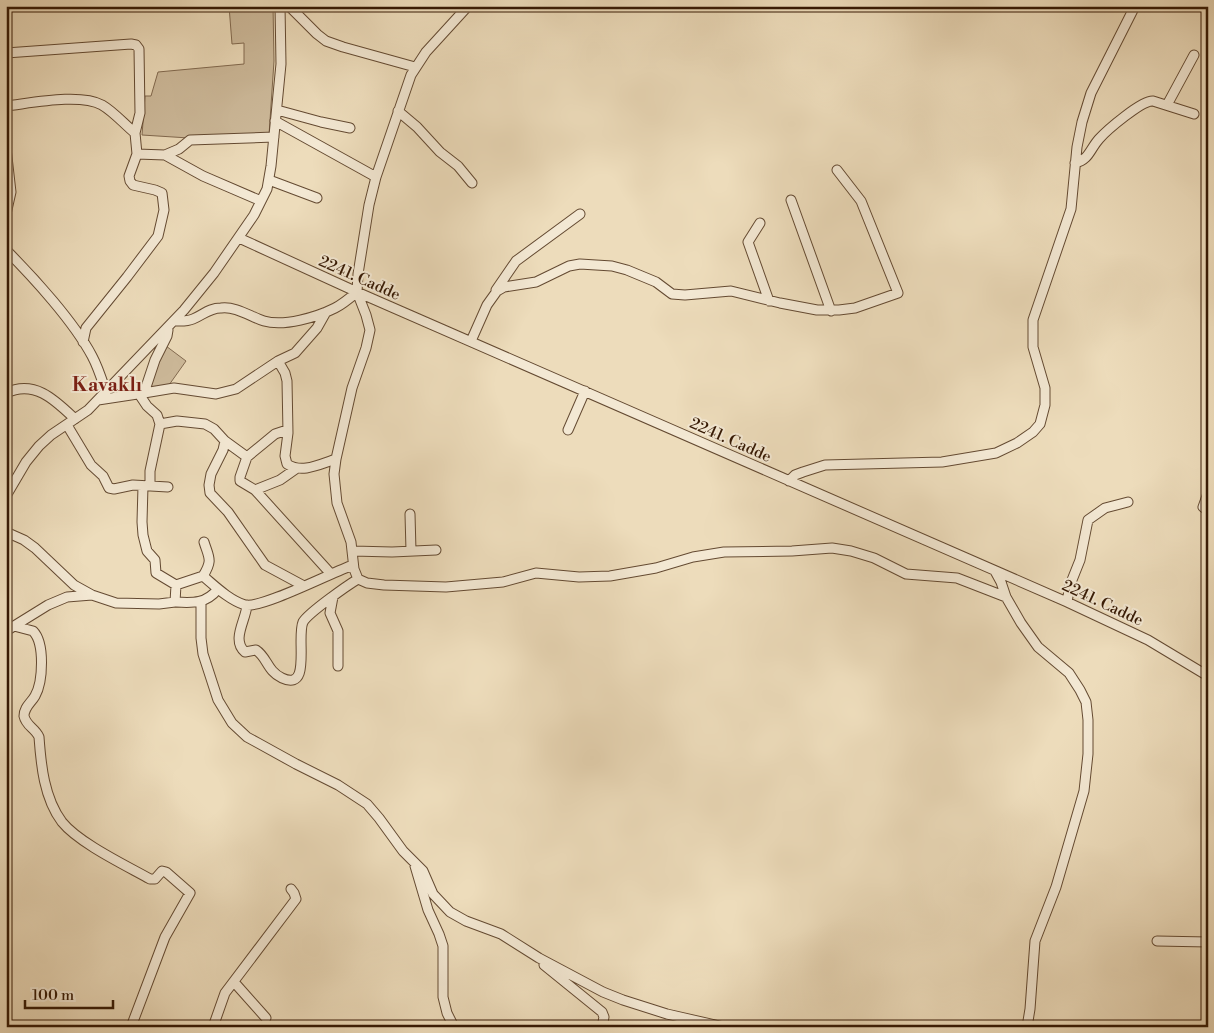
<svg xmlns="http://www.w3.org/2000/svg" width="1214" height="1033" font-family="'Libre Bodoni',serif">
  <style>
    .green { fill: #cebb9c; stroke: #826a50 }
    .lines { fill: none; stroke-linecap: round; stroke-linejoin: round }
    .minor-casing { stroke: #644a32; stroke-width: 11 }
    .minor { stroke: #f3e8d3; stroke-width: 9 }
    .labels { text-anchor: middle; stroke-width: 4; stroke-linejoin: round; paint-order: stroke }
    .street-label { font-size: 16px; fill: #361904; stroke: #f3e8d3 }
    .quarter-label { font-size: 19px; font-weight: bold; fill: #7a1f14; stroke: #f3e8d3 }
  </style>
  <rect width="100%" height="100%" fill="#eddcbb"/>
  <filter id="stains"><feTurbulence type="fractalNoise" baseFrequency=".004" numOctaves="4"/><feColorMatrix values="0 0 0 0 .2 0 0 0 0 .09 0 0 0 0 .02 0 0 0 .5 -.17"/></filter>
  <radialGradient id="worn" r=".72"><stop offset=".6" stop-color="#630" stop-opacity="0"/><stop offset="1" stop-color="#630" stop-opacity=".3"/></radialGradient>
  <path class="green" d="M229,6H273L274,61L269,135L189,138L142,135L145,96H151L158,72L244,64V43L232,44Z
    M166,346L186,361L169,385L148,389L156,363Z"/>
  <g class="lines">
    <g class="minor-casing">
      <path id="minor" d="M289,6L317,34L326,41L343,47L415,67
        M468,6L426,52L411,75L376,177L369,205L358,274L357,292L366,315L370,330L366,348L352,388L336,459L334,474L337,503L351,542L354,569L358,579L367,583L384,585L446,587L503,582L536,573L579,577L610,576L656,568L693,557L724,552L792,551L832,548L851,551L874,558L906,574L957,578L1006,597
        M6,53L131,44L136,45L139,49L140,113L135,133L137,154L129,176L130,181L133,185L155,190L162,193L164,210L158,236L127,277L86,328L83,342
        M1167,105L1194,55
        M6,106C32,103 80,93 102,105C114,112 124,124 135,133
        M277,110L321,122L350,128
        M398,111L417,127L440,152L458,166L472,183
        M275,121L376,177
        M6,148L11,192L6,214
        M137,154L165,155L203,176L261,201
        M165,155L179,149L190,140L274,137
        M1075,163C1089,160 1090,149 1099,139C1107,130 1142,100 1153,101L1194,114
        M269,180L317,198
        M791,200L831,311
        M760,223L748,242L769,301
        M239,238L357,292L1067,602L1148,640L1208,676
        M6,250C34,278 74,322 92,356C98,367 102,380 106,392
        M496,290L516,261L580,214
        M174,321C180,321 186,322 193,319C203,315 209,308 221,308C236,306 251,317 264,321C284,327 317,317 335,308C343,304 350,298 357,292
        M471,341L487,305L497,291L504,287L536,282L569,266L580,264L612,266L627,270L656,282L672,294L685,295L731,291L780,303L817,310H839L855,308L898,293L861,201L837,170
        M278,361L285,373L287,381L288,433L285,456L287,464C302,474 320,464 336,459
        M6,393C35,379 56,401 75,419
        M144,393L174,388L216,394L236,389L278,361L295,353L317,328L326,312
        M139,394L147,406L157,415L160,424L150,471V486
        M98,400L144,393L155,360L167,336L168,330
        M160,424L177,421L205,424L214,429L225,441L247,457L275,434L287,430
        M67,425L91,465L103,476L109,488L114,489L133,485L168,487
        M568,430L585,391
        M225,441L223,450L211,474L209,485L210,493L228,512L265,565L304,586
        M247,457L240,477V481L255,490L331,574
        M789,481L795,475L803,472L825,465L942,462L996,453L1017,443L1033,432L1040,424L1045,405V388L1033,347V320L1071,209L1077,147L1082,122L1091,93L1135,6
        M255,490L280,480L297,468
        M1208,493L1203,507L1208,511
        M6,496L26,462L39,446L51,435L88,410L184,310L214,273L254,215L267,189L271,166L281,64L280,6
        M410,514L411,551
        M6,532L24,540L35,548L74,585L92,595
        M353,551L392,552L436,550
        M995,571L1001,582L1006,597L1021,623L1038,647L1069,673L1080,690L1086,702L1088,720V754L1084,791L1056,887L1035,941L1030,1009L1027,1027
        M203,576C213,560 209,558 204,542
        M176,585L203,576C215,586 229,600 245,605C261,609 333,572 353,565
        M333,597L330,613L338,631V666
        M175,602C193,603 206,604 218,589
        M201,602V638L203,654L218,700L232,723L247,737L258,743L296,764L338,785L367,804L379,818L403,851L423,871L433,894L450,912L466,921L501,934L539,958L603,992L623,1000L667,1014L724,1027
        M1067,602L1070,585L1080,560L1088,520L1105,508L1128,502
        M247,605C246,620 231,640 245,652L256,650C267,657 267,671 282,678C312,692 296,638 303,622C308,613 348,585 358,579
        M14,626L33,631C45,643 43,682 35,696C31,703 24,707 24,716C26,726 35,728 39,737C41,765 44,798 62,822C79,843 125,865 150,879H155L162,871L166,872L190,893L165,937L131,1027
        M6,631L48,605L67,597L92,595L116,603L159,604L175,602L176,585L156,573L155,560L147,551L143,535L142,522L143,486
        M415,866L428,910L439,934L443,946V997L447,1013L454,1027
        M1157,941L1208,942
        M544,965L602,1012L604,1017L602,1027
        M234,982L266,1018
        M213,1027L225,993L296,899L294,893L291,889"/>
    </g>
    <use href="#minor" class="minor"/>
  </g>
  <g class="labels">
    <g class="street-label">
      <text transform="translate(360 277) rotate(24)" y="6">2241. Cadde</text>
      <text transform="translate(731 439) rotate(24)" y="6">2241. Cadde</text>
      <text transform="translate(1103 602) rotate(25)" y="6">2241. Cadde</text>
    </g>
    <g class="quarter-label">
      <text x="107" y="391">Kavaklı</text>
    </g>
  </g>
  <rect width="1214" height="1033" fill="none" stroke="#eddcbb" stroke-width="25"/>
  <rect x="8" y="8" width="1199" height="1018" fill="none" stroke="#361904" stroke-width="2.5"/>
  <rect x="12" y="12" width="1189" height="1008" fill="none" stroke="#361904"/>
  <path d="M25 1000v8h88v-8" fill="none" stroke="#361904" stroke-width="2.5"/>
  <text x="32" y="1000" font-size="15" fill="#361904" stroke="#f3e8d3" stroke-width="4" paint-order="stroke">100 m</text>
  <rect width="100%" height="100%" filter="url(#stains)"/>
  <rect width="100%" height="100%" fill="url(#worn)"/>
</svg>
